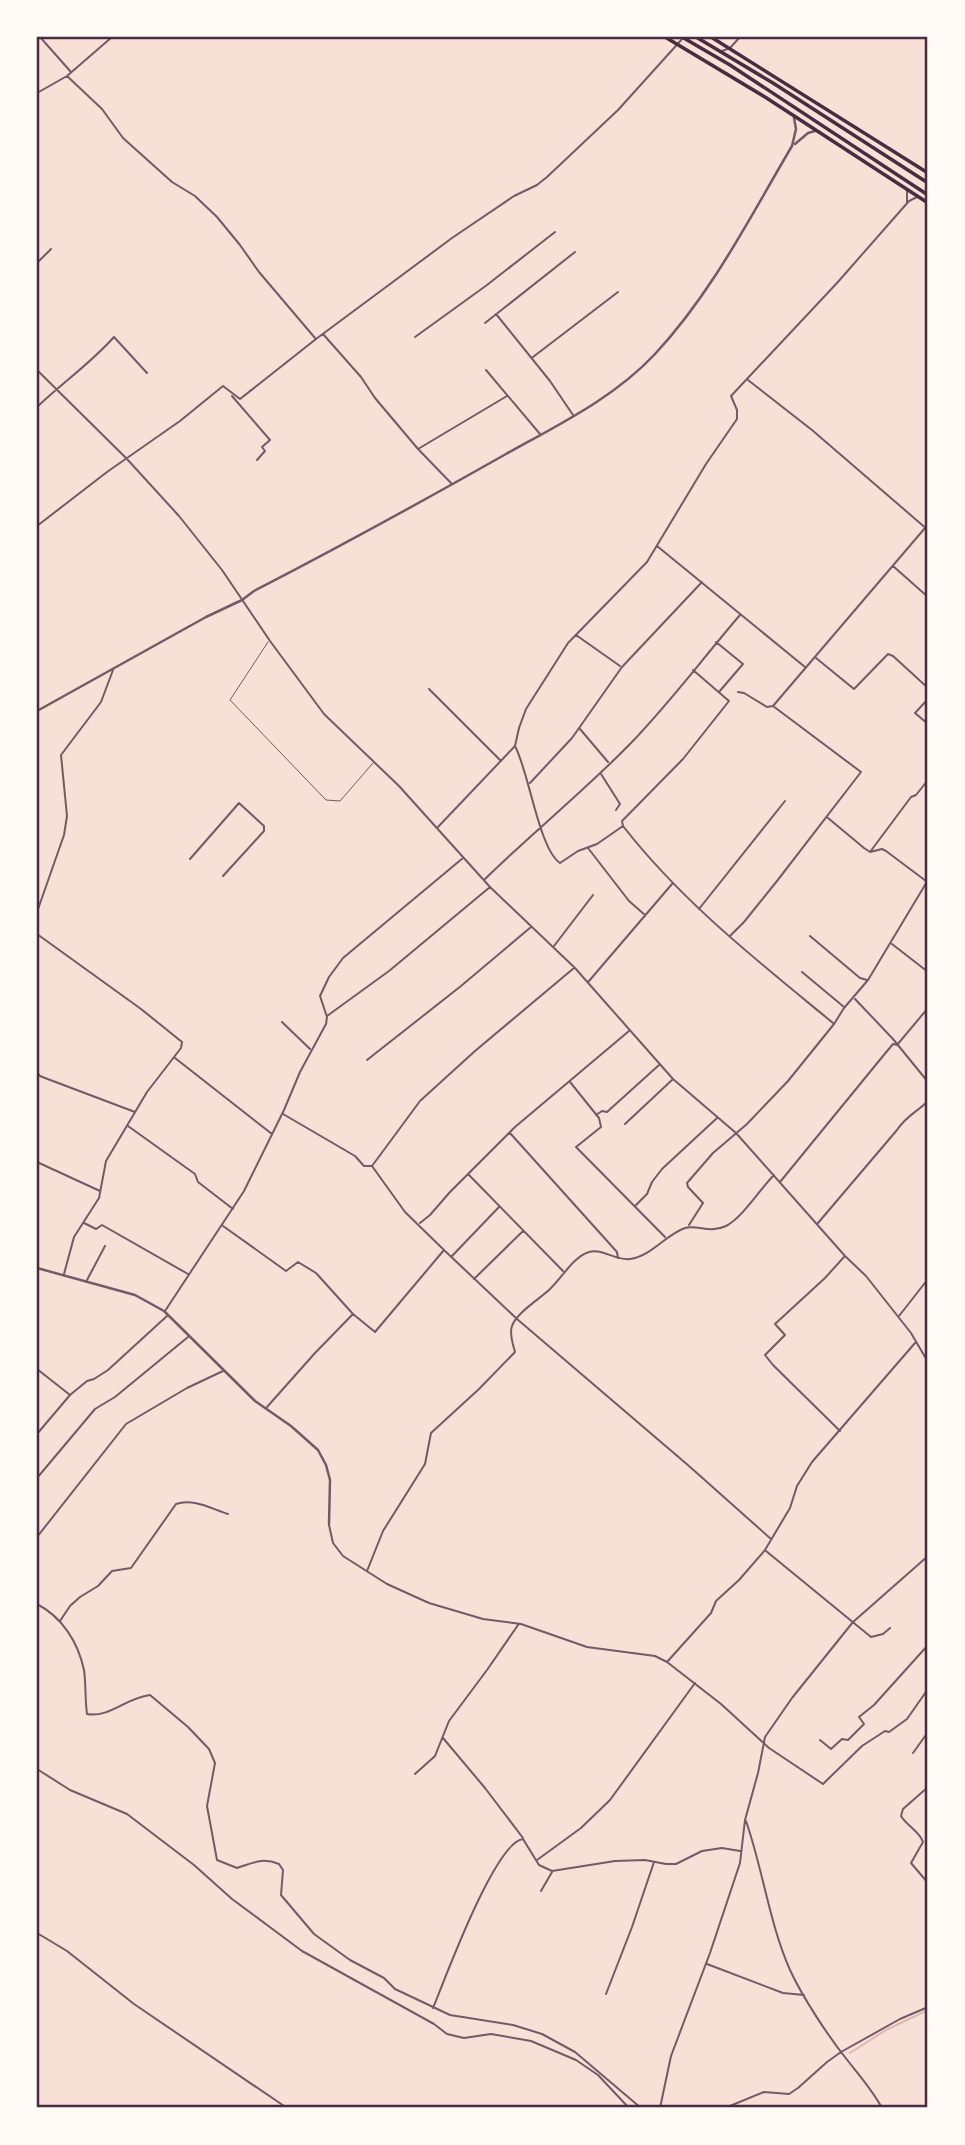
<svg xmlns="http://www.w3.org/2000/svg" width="965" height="2145" font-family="'Titillium Web',sans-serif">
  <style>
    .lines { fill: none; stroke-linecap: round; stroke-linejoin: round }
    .stream { stroke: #dcb8b0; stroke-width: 2 }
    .service { stroke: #755966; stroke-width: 1 }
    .minor { stroke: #755966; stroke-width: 2 }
    .tertiary { stroke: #755966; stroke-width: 2.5 }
    .secondary { stroke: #4a2c40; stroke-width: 3.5 }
    .trunk { stroke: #4a2c40; stroke-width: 3.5 }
    .neatline { fill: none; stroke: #4a2c40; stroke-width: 2.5 }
  </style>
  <rect width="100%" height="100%" fill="#f7e1d7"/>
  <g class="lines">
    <path class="stream" d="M850,2053L886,2030L928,2010"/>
    <path class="service" d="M268,642L230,700L326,800L340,801L373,763"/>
    <path class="minor" d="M40,37L71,72
      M722,51L730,48L740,37
      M67,76L102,109L123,138L172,182L195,196L217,217L240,245L259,272L315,338
      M37,93L67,76L112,37
      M907,191V203
      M37,263L51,249
      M496,314L550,381L573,415
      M485,323L575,252
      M323,334L361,377L375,398L418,449L451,483
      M415,337L487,285L555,232
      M533,357L618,292
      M37,370L127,459L179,516L222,570L270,641L324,714L399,786L490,887L575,968L673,1079L736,1133L845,1256L866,1276L911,1333L928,1362
      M486,370L540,434
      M748,380L812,430L928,530
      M232,396L270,440L262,447L265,451L257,460
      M37,407C62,383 91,363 114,337L147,373
      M418,449L507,396
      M37,526L107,472L180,421L223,386L240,399L316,339L452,238L514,196L537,185L547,177L618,110L683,38
      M657,546L805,667
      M893,566L928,597
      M576,635L620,666
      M716,642L743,664L719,692
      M816,658L854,689L888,654L893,656L928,688
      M429,689L501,761
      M738,692L744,693L767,707L773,706L925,528
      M928,699L915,713L928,724
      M580,729L608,762
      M515,746C529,772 539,849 560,863L578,851L597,844L623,826L622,821L625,818L683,759L729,701L693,670
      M601,774L620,804L616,810
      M530,783L572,738L622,667L702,582
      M828,818L864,848L870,852L882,849L886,851L926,881
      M623,826C683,903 759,962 833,1023
      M437,828L515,746L519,728L526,709L568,643L647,562L706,464L737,419V410L731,396L837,283L909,201L917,197
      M588,848L629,901L645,915
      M870,852L911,797L916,795L928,780
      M190,859L239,803L264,826V831L223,876
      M485,879C532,833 583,792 629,745C669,704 703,658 740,615
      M699,909L785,801
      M37,912L64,835L67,816L61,755L101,702L113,670
      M37,934L141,1009L182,1042L181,1048L147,1092L106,1161L99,1198L74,1237L64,1274
      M730,936L744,922L777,881L861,772L773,706
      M810,936L860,978L867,980
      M892,944L928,972
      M554,946L593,895
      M802,972L844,1007
      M589,981L672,884
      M855,999L893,1039L928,1082
      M327,1016L389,971L490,887
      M282,1022L310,1049
      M175,1058L272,1134
      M367,1060L461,986L531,927
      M37,1072L40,1076L45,1078L135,1112
      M570,1082L599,1118L601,1127L576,1147L665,1237
      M596,1115L602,1111L607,1112L659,1065
      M625,1124L672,1080
      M128,1126L195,1174L198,1182L233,1209
      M510,1133L617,1252L618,1258
      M37,1162L100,1191
      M372,1166L420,1101L475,1051L574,968
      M469,1175L563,1271
      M780,1182L883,1056L893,1044L897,1045L928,1008
      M636,1205L647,1194L652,1182L662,1169L717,1118
      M84,1223L96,1229L102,1225L188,1274
      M420,1223L430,1215L450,1192L515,1127L629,1031
      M818,1223L897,1130C906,1116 917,1112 928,1101
      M689,1225L703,1203L688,1187L687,1183L713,1153L747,1124L788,1081L834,1024L844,1008L868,980L928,880
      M223,1226L286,1271L298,1262L316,1273L353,1314
      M445,1251L517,1319L689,1466L771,1539
      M452,1256L499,1207
      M474,1279L523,1231
      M87,1280L105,1246
      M165,1311L244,1191L284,1110L300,1072L326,1024L327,1017L320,996L329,977L343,958L463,858
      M899,1316L928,1279
      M37,1369L70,1395L87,1381L94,1379L108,1370L167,1316
      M267,1407L315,1353L353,1314L375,1332L444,1250L405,1212L372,1166H364L355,1156L283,1114
      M840,1431L773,1365L765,1355L785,1335L775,1324L825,1278L844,1257
      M37,1434L70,1395
      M37,1478L95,1409L115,1397L188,1337
      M329,1525L333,1543L343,1556L387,1584L429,1603L483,1619L521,1624L587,1647L655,1656L667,1662L721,1704L769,1748L823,1784L862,1746L885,1731L889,1732L907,1719L928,1689
      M37,1537L126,1424L187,1388L223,1371
      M766,1551L871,1637L883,1634L890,1628
      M367,1571L383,1531L425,1464L431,1433L479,1389L515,1352C513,1344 509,1334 512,1326C516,1313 541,1298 550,1289C562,1278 573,1257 589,1252C602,1248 616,1261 630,1259C652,1256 665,1235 685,1228C696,1224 709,1234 726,1226C743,1217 760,1189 774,1175
      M37,1604C62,1617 78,1642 84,1670C86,1684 85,1700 87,1714C110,1718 125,1698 150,1695L188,1727L209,1749L215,1763L207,1806L217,1860L237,1868C253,1863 262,1857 279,1864L283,1870L281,1895L314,1934L350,1960L384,1978L395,1989L450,2015L513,2025L542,2034L575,2052L641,2108
      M60,1621L70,1606L80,1597L98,1586L112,1571L131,1568L176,1504C193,1498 212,1509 228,1514
      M667,1662L711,1613L716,1601L739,1580L765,1550L790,1508L797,1486L812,1462L915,1343
      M443,1738L485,1788L523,1838
      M820,1740L831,1749L842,1739L848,1740L864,1724L859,1717L874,1705L928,1645
      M913,1753L928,1732
      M37,1769L70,1790L127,1814L194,1865L232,1899L302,1951L434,2024L447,2034L464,2038L491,2034L531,2041L576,2060L598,2075L629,2108
      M415,1774L435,1756L449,1721L487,1670L518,1625
      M928,1787L903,1809L901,1816C907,1826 920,1832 923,1842L911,1863L928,1883
      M746,1821C763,1870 769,1922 790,1970C803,1998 828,2036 848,2061C860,2076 873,2091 882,2108
      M537,1860L581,1828L610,1800L695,1683
      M541,1891L552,1872
      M37,1933L67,1951L134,2004L287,2108
      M707,1964L783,1993L804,1995
      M606,1994L632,1927L654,1862
      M433,2008C445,1979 495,1842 523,1839L539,1865L552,1871L615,1861L645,1860L666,1864H676L702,1851L722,1848L740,1851
      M660,2108L671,2056L710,1953L740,1863L745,1820L758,1773L765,1737L792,1698L853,1622L928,1556
      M725,2108L764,2092L789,2094L798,2088L827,2062L841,2052L900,2019L928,2007"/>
    <path class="tertiary" d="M795,144L808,133L815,131
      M37,711L206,617L242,600L254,591C339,547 423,501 506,454C558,425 614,398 655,354C712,293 750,217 792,146L796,129L794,118
      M37,1268L135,1295L164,1311L255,1401L291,1426L318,1450L326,1465L330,1480L329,1524"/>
    <path class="secondary" d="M665,37L765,97L928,203
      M711,37L928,173"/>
    <path class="trunk" d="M682,37L730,65L928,195
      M696,37L773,83L928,183"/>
  </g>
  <rect width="965" height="2145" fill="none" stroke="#fffaf5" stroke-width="77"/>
  <rect x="38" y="38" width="888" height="2068" class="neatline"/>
</svg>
